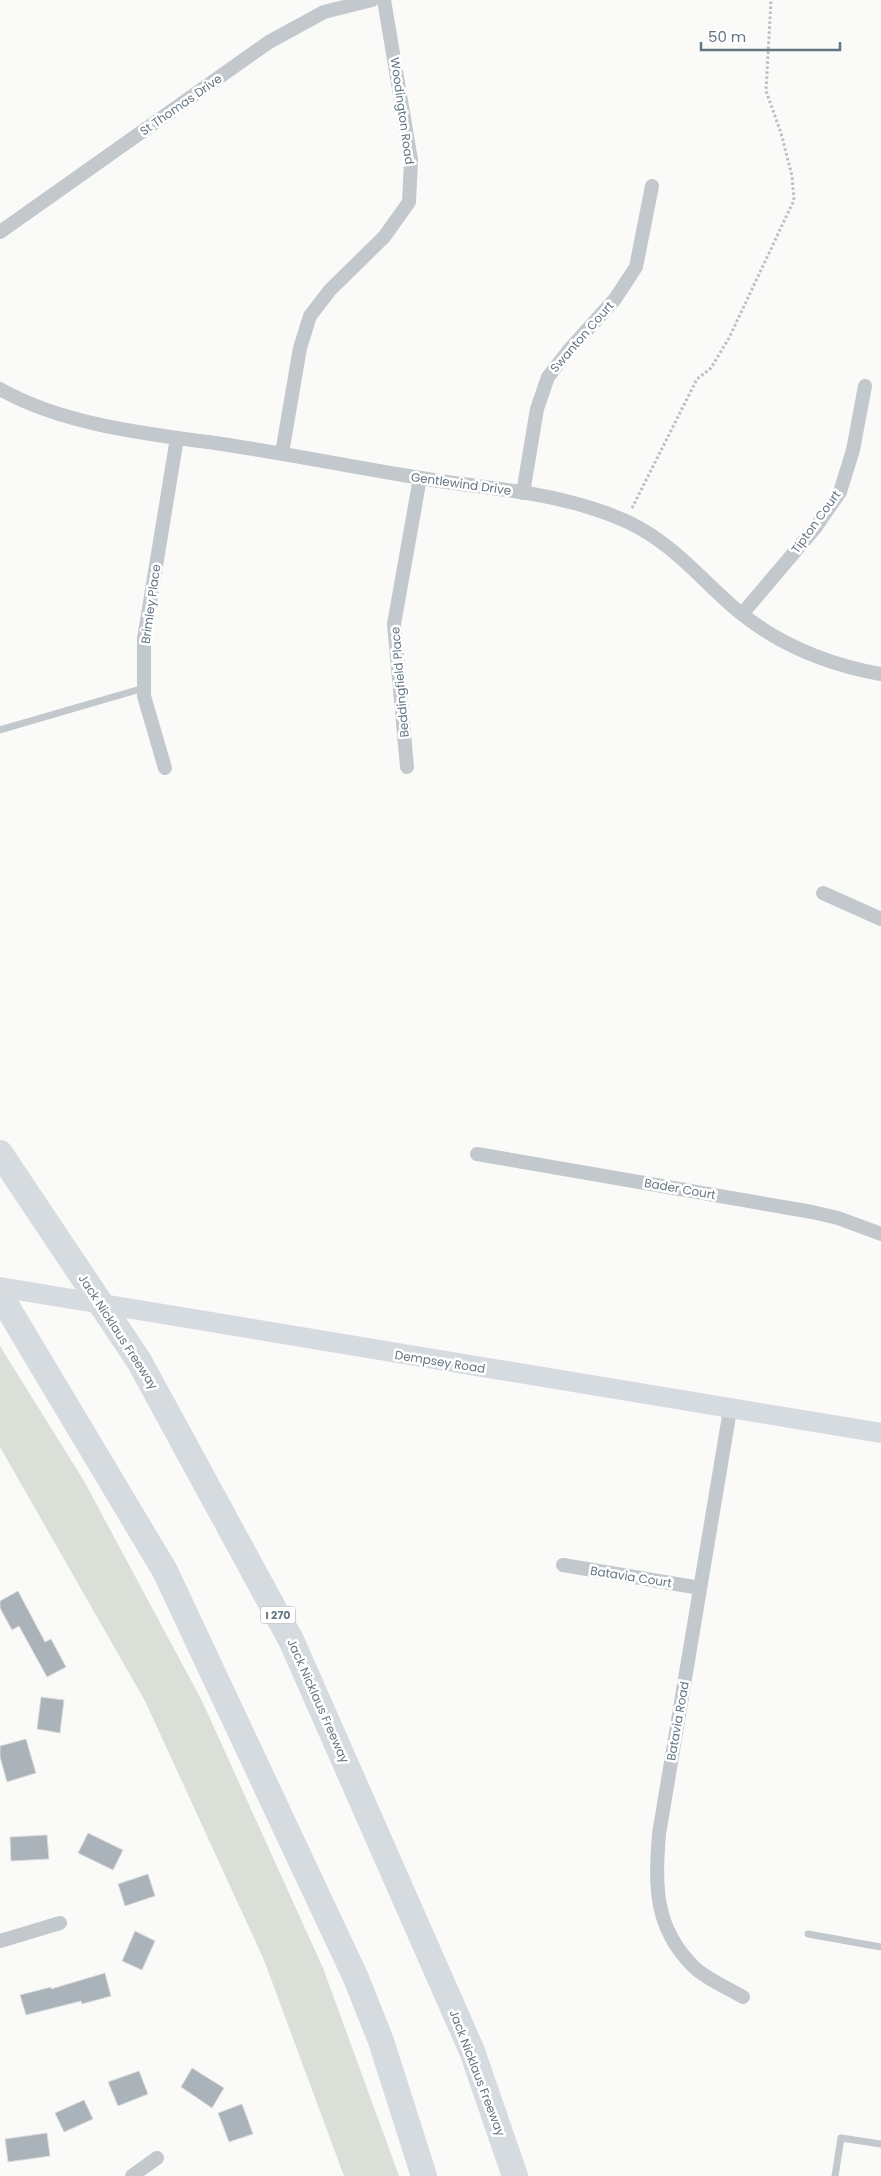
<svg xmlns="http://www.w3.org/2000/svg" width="881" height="2176" font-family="Poppins,sans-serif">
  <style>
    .green { fill: #dadfd7 }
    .building { fill: #aab3b9; stroke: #dcdcda }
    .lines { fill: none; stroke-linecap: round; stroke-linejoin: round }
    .path { stroke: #bbbfc2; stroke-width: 3; stroke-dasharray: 2.5 2.5; stroke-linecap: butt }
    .service { stroke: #c3c8cc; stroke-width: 7 }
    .minor { stroke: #c3c8cc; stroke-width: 14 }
    .secondary { stroke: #d6dbdf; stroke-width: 20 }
    .motorway { stroke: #d6dbdf; stroke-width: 26 }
    .labels { text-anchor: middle; stroke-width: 5; stroke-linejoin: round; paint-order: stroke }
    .shield { fill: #fff; stroke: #939fa8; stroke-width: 1 }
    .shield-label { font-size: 11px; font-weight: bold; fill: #657683 }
    .street-label { font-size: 12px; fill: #657683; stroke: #fff }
  </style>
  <rect width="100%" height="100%" fill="#fafaf8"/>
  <path class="green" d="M0,1346L84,1481L202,1701L323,1968L399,2176H344L264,1960L145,1701L0,1447Z"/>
  <path class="building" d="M18,1591L45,1642L51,1639L66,1667L47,1677L19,1626L12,1630L0,1608V1601Z
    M41,1697L64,1700L60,1733L37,1729Z
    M26,1739L36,1773L7,1782L0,1757V1746Z
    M88,1833L123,1850L113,1870L78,1853Z
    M47,1835L49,1859L11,1861L10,1837Z
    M148,1874L155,1896L125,1906L118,1884Z
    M135,1931L155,1941L142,1970L122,1961Z
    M105,1973L111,1996L82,2004L81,2001L26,2015L20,1995L51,1987V1989Z
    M192,2068L224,2088L212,2108L181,2087Z
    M139,2071L148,2094L118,2106L108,2082Z
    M84,2100L93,2119L64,2132L55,2113Z
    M242,2104L253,2134L229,2142L218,2113Z
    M47,2133L50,2156L8,2162L5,2139Z"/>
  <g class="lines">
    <path class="path" d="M632,508L697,379L711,368L729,338L794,200L792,176L781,133L766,91L771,0"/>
    <path class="service" d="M0,730L144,688
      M808,1934L881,1947
      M835,2176L841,2138L881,2144"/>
    <path class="minor" d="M0,232L269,42L324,12L372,0
      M0,389C61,424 146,434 215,443C284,453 352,467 421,478C478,488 538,490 594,509C620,517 644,528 665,545C693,566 715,593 743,615C784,647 830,665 881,674
      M282,453L300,348L310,316L330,290L384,237L409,202L411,160L384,0
      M523,493L537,409L548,377L569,350L615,299L636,267L652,186
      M742,614L815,528L840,492L853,450L865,386
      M407,767L394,624L420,478
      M165,768L144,696V639L177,438
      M823,893L881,919
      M477,1154L812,1212L838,1218L881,1234
      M730,1410L659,1834C655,1886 654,1928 694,1967C706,1979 728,1988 743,1997
      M563,1565L700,1588
      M0,1941L60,1923
      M132,2176L157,2158"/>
    <path class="secondary" d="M0,1287L881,1433"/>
    <path class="motorway" d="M0,1153L139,1361L292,1642L472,2051L515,2176
      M0,1295L165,1571L356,1978L381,2041L424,2176"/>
  </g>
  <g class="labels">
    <rect class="shield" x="260.5" y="1606.5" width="35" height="17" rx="4"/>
    <g class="shield-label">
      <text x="278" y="1619">I 270</text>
    </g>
    <g class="street-label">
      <text transform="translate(181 105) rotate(-35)" y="4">St Thomas Drive</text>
      <text transform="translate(402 111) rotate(82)" y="4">Woodington Road</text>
      <text transform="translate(582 337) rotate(-49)" y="4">Swanton Court</text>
      <text transform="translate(461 484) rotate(8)" y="4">Gentlewind Drive</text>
      <text transform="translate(816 522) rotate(-54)" y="4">Tipton Court</text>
      <text transform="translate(151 604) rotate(-82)" y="4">Brimley Place</text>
      <text transform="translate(400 682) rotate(-95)" y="4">Beddingfield Place</text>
      <text transform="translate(680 1189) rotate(10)" y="4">Bader Court</text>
      <text transform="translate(118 1332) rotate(57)" y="4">Jack Nicklaus Freeway</text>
      <text transform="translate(440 1362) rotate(9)" y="4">Dempsey Road</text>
      <text transform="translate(631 1577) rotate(9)" y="4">Batavia Court</text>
      <text transform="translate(318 1701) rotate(66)" y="4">Jack Nicklaus Freeway</text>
      <text transform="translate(678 1721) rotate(-80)" y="4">Batavia Road</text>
      <text transform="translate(477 2073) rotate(69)" y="4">Jack Nicklaus Freeway</text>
    </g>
  </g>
  <path d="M701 42v8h139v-8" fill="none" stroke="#657683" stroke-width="2.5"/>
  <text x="708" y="42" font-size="15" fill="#657683" stroke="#ffffff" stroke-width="4" paint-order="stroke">50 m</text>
</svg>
